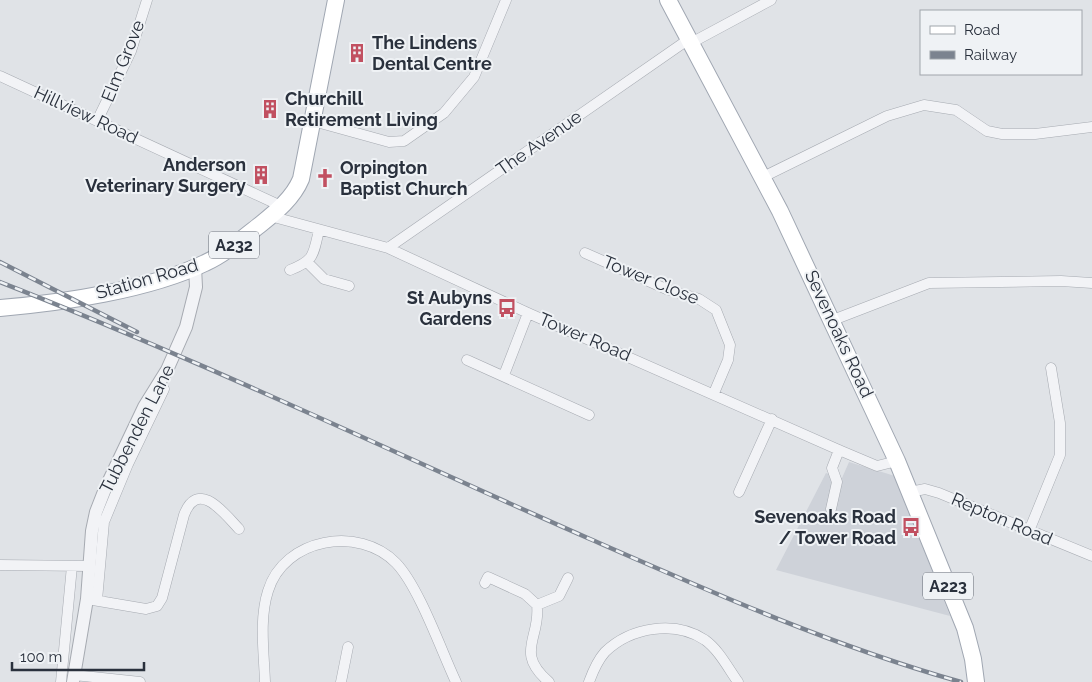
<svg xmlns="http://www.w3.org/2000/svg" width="1092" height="682" font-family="Raleway,sans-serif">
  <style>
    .built { fill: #ced2d9 }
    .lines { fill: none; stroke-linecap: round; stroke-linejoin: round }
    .minor-casing { stroke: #a6aab1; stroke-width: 11 }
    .tertiary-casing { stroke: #a6aab1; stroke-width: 14 }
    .primary-casing { stroke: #a0a7b2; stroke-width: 18 }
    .minor { stroke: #f2f3f6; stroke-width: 10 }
    .tertiary { stroke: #f2f3f6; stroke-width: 12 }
    .primary { stroke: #fff; stroke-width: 16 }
    .rail-casing { stroke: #7b838f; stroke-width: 4.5 }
    .rail { stroke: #eff2f5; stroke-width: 2.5; stroke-dasharray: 8; stroke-linecap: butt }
    .labels { text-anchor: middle; stroke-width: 4; stroke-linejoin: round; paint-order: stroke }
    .shield { fill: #eff2f5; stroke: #656b74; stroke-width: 1 }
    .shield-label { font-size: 16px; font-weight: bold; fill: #2a313d }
    .poi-label { font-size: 18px; font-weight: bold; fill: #2a313d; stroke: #eff2f5; text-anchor: start }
    .street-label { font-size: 18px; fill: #2a313d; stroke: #eff2f5 }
  </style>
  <rect width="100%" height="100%" fill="#e0e3e7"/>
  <path class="built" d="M849,462L895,476L950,616L776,570L826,473L842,478Z"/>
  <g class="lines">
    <g class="minor-casing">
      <path id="minor" d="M691,43L771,0
        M0,76L281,206
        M97,121L131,51L147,0
        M313,121L389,142L404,141L444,113L474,77L506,0
        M763,177L887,116L924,105L956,110L987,131L1002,134H1035L1092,127
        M270,216L388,248L528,313L839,450L877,466L897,461
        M388,248L689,39
        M585,253L666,289L699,299L716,310L730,345L728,360L714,393
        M308,263L324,279L349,286
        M290,270C315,260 313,255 319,230
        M833,320L929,283L1061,281L1092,283
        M467,360L589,415
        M504,375L528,313
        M128,464L164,389
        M739,492L772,419
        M910,492L925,489L939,493L1092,556
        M831,509L837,482L832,468L839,450
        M1029,531L1060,455V423L1051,368
        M0,565L90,566
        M485,583L488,577L525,594L537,605C541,638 514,652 549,682
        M87,599L146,609L157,606L162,598L184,515C198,478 225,514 239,529
        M97,600L104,522L128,464L119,459
        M537,605L559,596L568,578
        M74,675L140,682
        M61,682L72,566
        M265,682C264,653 259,619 268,591C284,538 359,525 396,563C419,587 441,650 456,682
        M341,682L348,647
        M589,682C593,671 597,661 605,652C631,627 675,620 705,640C719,650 728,668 738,682"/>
    </g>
    <g class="tertiary-casing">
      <path id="tertiary" d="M73,682L87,599L92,531L96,512L105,489L144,407L167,370L186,327L196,287L195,267"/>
    </g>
    <g class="primary-casing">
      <path id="primary" d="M668,0L780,211L897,461L965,628L973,659L976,682
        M0,308C61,303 149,290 205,263C225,254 243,238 261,224C277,211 293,198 301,179L336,0"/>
    </g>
    <use href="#minor" class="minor"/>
    <use href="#tertiary" class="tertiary"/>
    <use href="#primary" class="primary"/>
    <g class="rail-casing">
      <path id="rail" d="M0,262L137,332
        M0,282C200,360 394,453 590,539C711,592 833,646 961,682"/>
    </g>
    <use href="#rail" class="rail"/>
  </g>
  <defs>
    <g id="building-bare" transform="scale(1.5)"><path d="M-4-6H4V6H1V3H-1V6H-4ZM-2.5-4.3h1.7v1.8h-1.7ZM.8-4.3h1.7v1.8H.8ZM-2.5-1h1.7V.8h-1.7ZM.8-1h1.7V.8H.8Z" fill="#c15061" stroke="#eff2f5" stroke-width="2.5" paint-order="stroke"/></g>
    <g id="church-bare" transform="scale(1.5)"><path d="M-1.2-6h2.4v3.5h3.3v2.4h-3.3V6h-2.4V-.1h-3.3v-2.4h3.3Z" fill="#c15061" stroke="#eff2f5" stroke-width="2.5" paint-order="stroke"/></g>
    <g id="bus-bare" transform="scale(1.5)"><path d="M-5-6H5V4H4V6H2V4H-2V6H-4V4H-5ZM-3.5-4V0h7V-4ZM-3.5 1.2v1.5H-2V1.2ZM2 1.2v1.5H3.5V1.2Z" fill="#c15061" stroke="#eff2f5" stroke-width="2.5" paint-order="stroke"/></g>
  </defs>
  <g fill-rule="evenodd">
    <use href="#building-bare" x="357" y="53"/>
    <use href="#building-bare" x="270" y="109"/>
    <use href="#building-bare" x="261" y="175"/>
    <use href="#church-bare" x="325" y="178"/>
    <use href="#bus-bare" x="507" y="308"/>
    <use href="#bus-bare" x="911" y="527"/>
  </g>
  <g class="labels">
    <g class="shield">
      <rect x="209" y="231.5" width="50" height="27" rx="4"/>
      <rect x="923" y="572.5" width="50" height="27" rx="4"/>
    </g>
    <g class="shield-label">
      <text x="234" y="251">A232</text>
      <text x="948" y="592">A223</text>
    </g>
    <g class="poi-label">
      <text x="372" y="49">The Lindens<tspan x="372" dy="21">Dental Centre</tspan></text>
      <text x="285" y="105">Churchill<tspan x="285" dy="21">Retirement Living</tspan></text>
      <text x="246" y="171" text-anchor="end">Anderson<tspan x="246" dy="21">Veterinary Surgery</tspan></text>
      <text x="340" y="174">Orpington<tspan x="340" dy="21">Baptist Church</tspan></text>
      <text x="492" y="304" text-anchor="end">St Aubyns<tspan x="492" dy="21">Gardens</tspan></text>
      <text x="896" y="523" text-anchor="end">Sevenoaks Road<tspan x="896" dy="21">/ Tower Road</tspan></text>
    </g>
    <g class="street-label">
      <text transform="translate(123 61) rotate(-68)" y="6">Elm Grove</text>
      <text transform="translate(86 115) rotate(25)" y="6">Hillview Road</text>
      <text transform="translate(539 143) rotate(-35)" y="6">The Avenue</text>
      <text transform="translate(147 279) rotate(-16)" y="6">Station Road</text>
      <text transform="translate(651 280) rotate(22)" y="6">Tower Close</text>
      <text transform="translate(839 334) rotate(65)" y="6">Sevenoaks Road</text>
      <text transform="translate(585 337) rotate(23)" y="6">Tower Road</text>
      <text transform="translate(137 429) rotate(-63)" y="6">Tubbenden Lane</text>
      <text transform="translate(1002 519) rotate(23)" y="6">Repton Road</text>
    </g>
  </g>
  <rect x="920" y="10" width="162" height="65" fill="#eff2f5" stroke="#a0a5ab"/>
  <rect x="930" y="26" width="25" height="8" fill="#ffffff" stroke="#a0a5ab"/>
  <text x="964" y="35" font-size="15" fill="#2a313d">Road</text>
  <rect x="930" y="51" width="25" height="8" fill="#7b838f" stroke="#a0a5ab"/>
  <text x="964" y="60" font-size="15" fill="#2a313d">Railway</text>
  <path d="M12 662v8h132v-8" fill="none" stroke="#2a313d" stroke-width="2.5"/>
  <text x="20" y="662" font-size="15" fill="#2a313d" stroke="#eff2f5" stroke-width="4" paint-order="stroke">100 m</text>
</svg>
